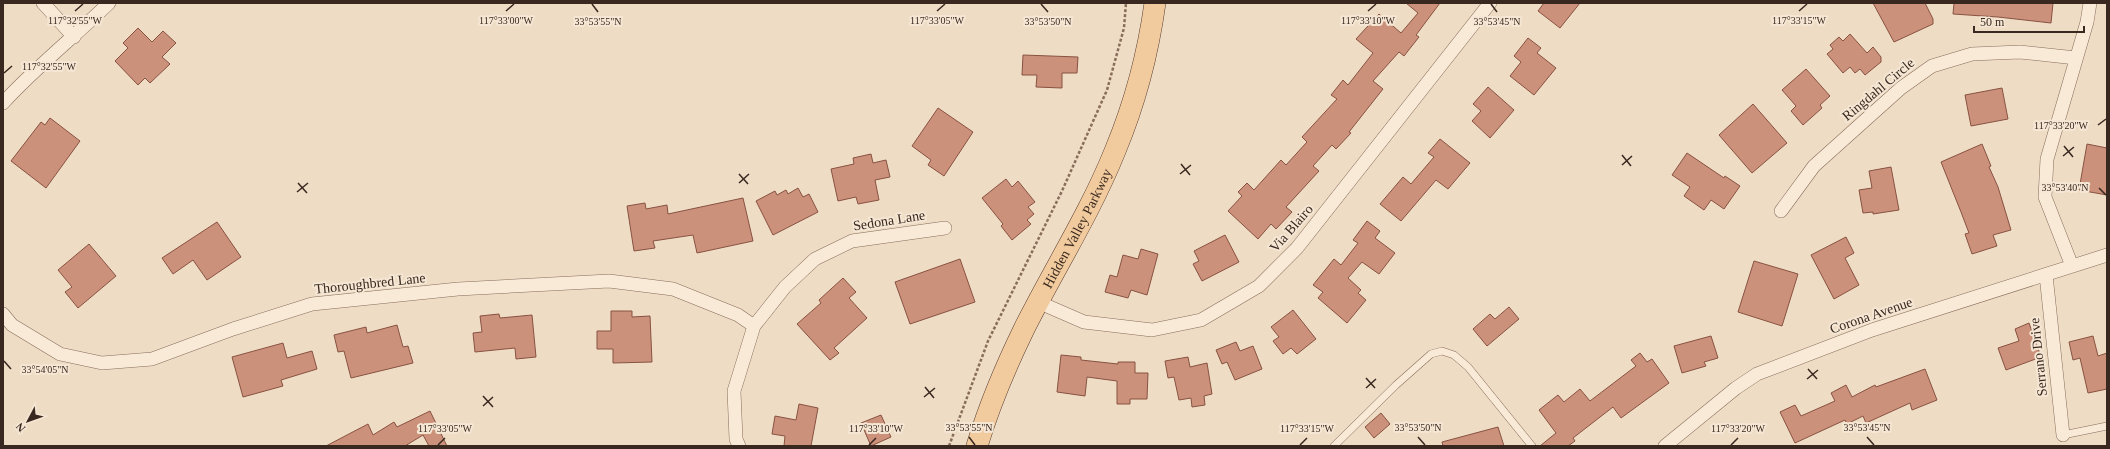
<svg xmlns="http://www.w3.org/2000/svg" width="2110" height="449" font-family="Georgia,serif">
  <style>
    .building { fill: #cc917b; stroke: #885241 }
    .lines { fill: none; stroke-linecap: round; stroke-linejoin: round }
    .service-casing { stroke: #896d5b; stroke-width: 8 }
    .minor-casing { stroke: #896d5b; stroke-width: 14 }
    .primary-casing { stroke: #573c2f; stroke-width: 22 }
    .path { stroke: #896d5b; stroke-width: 2.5; stroke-dasharray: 3 2; stroke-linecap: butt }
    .service { stroke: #f9ead8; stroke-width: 7 }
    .minor { stroke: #f9ead8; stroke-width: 13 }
    .primary { stroke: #f1ca9d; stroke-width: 21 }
    .ticks { fill: none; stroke: #39281f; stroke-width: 1.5 }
    .labels { text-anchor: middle; stroke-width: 4; stroke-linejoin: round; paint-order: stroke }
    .street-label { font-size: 14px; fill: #39281f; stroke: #f5e7d4 }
    .ticks-label { font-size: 10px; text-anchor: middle; fill: #39281f; stroke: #f5e7d4; stroke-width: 4; stroke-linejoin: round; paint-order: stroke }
  </style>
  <rect width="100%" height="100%" fill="#eedcc5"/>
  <path class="building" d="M1406,3H1440L1416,35L1419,37L1404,56L1399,52L1373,81L1383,89L1349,132L1351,133L1336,149L1332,145L1313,166L1319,171L1286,207L1292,212L1276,229L1271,224L1258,239L1228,211L1242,196L1238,192L1247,183L1254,190L1281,160L1286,165L1307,142L1302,137L1337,99L1331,95L1343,80L1348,85L1373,53L1356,39L1379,14L1401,33L1418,13Z
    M1544,3H1580L1560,28L1538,11Z
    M1873,3H1925L1933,19V24L1894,42Z
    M1954,3H2053L2051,23L1998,17L1953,14Z
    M138,28L152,42L163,31L176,43L162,57L170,64L150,83L145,78L138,85L115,61L128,48L123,43Z
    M1850,34L1867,53L1873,47L1881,57V62L1865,75L1860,69L1855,73L1850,67L1843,73L1827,54L1833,49L1830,45L1839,37L1843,41Z
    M1528,38L1541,48L1537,53L1556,68L1534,95L1510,76L1521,62L1514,56Z
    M1023,55L1078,57L1077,73H1062V88L1036,87L1037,75H1022Z
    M1806,69L1830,96L1820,105L1822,108L1803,125L1791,111L1796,106L1782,90Z
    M1488,87L1514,110L1490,138L1472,121L1481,111L1473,104Z
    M2002,88L2008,119L1971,126L1965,95Z
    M1753,104L1787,143L1752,173L1719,135Z
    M938,108L973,132L944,176L928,165L931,160L912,146Z
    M50,118L80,141L46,188L11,161L41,122L45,125Z
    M1440,139L1470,163L1448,189L1436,180L1401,221L1380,204L1403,177L1411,184L1434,157L1428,153Z
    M1982,144L1991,166L1989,167L1998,187L2011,230L1993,235L1997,246L1972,254L1965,234L1969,233L1961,212L1941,162Z
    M2087,144L2107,148V195L2079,190Z
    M1687,153L1724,178L1725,176L1740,186L1724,209L1711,200L1704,210L1684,196L1690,187L1672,175Z
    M871,154L873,163L886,160L890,177L875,180L879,200L858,204L856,197L838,201L831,169L854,164L853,158Z
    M1891,167L1899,210L1873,214V212L1863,213L1859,190L1872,188L1869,171Z
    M1006,179L1012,187L1018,181L1035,202L1028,207L1034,214L1027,220L1031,224L1012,240L1001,226L1003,224L982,198Z
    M798,188L803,197L809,194L818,212L773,235L756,201L775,191L777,195L786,190L788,194Z
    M743,198L753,241L697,253L693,235L653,241L655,248L634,251L627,206L645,203L646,209L667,205L668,214Z
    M1367,221L1380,231L1375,238L1395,253L1379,274L1362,262L1348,278L1361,290L1358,293L1366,300L1347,323L1318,298L1323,292L1313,285L1334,259L1341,265L1358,243L1353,240Z
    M217,222L241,257L207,280L193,260L173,274L162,258Z
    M1225,235L1239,262L1202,281L1193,264L1199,261L1194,251Z
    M1846,237L1854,253L1845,258L1859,285L1834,299L1811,255Z
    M89,244L116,276L78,308L65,292L72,287L58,270Z
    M1141,249L1158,254L1147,295L1131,290L1128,298L1105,292L1110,275L1117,277L1123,255L1138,259Z
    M960,259L975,302L910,324L895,282Z
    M1754,261L1798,274L1782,326L1738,312Z
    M843,278L856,292L849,298L867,318L834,348L839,353L830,360L797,324L821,303L819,300Z
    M1509,307L1519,319L1487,346L1473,329L1490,314L1495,319Z
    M1293,310L1316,339L1297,354L1291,348L1283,354L1273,341L1279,337L1271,327Z
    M611,311H632V317L650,316L652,362L613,363V349H597V331H611Z
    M499,314L500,318L532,315L536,357L516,359L515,348L475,352L473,333L482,332L480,316Z
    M2029,323L2041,357L2006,370L1998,348L2019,341L2015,329Z
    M397,325L403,347L408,346L413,363L351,378L344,351L338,352L334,335L366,327L367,333Z
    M1711,336L1718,358L1704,362L1706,366L1682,373L1674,346Z
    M2093,336L2098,356L2107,353V389L2088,393L2080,358L2073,360L2069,342Z
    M1236,342L1240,351L1253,346L1262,369L1235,380L1227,362L1222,364L1216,350Z
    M283,343L287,358L312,351L317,369L281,380L283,386L243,397L232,357Z
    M1640,353L1647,362L1652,359L1669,383L1621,418L1613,407L1573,438L1575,441L1568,446H1540L1556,433L1539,410L1558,395L1564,402L1580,389L1590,401L1636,366L1631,360Z
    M1061,355L1081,357V360L1118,364V362H1135V373H1148L1147,399H1130V404H1117V381L1087,377L1085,396L1057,392Z
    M1188,357L1190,367L1207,363L1212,394L1204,396L1205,405L1192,407L1191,398L1179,400L1174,377L1168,378L1165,361Z
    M1925,369L1937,400L1912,410L1910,403L1866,423L1863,416L1847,424L1845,420L1795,443L1780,412L1795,405L1801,416L1835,401L1831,393L1846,385L1852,397L1875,385L1876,387Z
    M799,404L818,408L811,446H784L785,436L772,434L775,416L796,420Z
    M430,411L447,446H429L423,435L405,446H326L368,424L373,435L394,422L397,427Z
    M1381,413L1390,424L1374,438L1365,427Z
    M881,415L891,437L871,446L861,423Z
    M1498,427L1504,446H1443L1442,442Z"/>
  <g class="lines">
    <g class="service-casing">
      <path id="service" d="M2063,435L2107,426
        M1334,446L1396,385L1431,354L1442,351L1454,355L1468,367L1532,446"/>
    </g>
    <g class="minor-casing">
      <path id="minor" d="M43,3L74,37
        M3,103C36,67 74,37 109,3
        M1781,211L1814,166L1901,88L1932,66L1972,54L2020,52L2076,58
        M2072,266L2045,197L2047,159L2087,22L2090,3
        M2046,275L2063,435
        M1038,302L1084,322L1152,330L1201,320L1259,286L1297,248L1490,3
        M3,314L12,325L60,354L102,363L152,359L233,329L312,304L458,289L609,281L673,289L738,315L754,326
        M739,446L736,439L734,391L754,326L785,287L815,259L852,241L945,228
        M1665,446L1736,388L1757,374L1872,330L2107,255"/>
    </g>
    <g class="primary-casing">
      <g id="primary">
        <path id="s1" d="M977,446C989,406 1006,366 1024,329C1054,269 1090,213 1115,151C1135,103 1148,54 1155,3"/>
      </g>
    </g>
    <path class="path" d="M949,446L988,341L1062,191L1107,90L1124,28L1126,3"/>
    <use href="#service" class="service"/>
    <use href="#minor" class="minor"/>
    <use href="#primary" class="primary"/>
  </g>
  <path class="ticks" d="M592,4L598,12M1041,4L1048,12M1491,4L1497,12M75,11L83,4M506,11L514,4M937,11L945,4M1368,11L1376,4M1799,11L1807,4M4,73L12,66M2098,125L2106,119M2064,146L2073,157M1622,155L1631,166M2063,156L2074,147M1181,164L1190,175M1622,165L1632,156M739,174L748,184M1180,174L1191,165M298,183L307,193M739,183L749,174M2099,188L2106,195M297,192L308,183M4,361L11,369M1808,369L1817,379M1366,378L1375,388M1807,379L1818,370M925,387L934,398M1366,388L1376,379M483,396L493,407M924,397L935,388M483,406L493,397M969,437L975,445M1418,437L1425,445M1867,437L1874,445M438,445L445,438M869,445L876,438M1300,445L1307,438M1731,445L1738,438"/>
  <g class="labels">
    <g class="street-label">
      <text transform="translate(1878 89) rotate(-40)" y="5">Ringdahl Circle</text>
      <text transform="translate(889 220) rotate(-9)" y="5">Sedona Lane</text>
      <text dy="5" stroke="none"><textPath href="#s1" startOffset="240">Hidden Valley Parkway</textPath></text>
      <text transform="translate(1291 228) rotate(-49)" y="5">Via Blairo</text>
      <text transform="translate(370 283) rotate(-6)" y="5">Thoroughbred Lane</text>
      <text transform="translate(1871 315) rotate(-19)" y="5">Corona Avenue</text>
      <text transform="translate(2038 357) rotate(-96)" y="5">Serrano Drive</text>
    </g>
  </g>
  <g class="ticks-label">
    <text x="75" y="24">117°32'55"W</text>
    <text x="506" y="24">117°33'00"W</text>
    <text x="937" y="24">117°33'05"W</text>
    <text x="1368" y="24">117°33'10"W</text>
    <text x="1799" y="24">117°33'15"W</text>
    <text x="1048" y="25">33°53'50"N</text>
    <text x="598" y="25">33°53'55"N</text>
    <text x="1497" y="25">33°53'45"N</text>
    <text x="49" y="70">117°32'55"W</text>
    <text x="2061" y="129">117°33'20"W</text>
    <text x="2065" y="191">33°53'40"N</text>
    <text x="45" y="373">33°54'05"N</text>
    <text x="969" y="431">33°53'55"N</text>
    <text x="1418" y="431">33°53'50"N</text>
    <text x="1867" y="431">33°53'45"N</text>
    <text x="445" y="432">117°33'05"W</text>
    <text x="876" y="432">117°33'10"W</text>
    <text x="1307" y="432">117°33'15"W</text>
    <text x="1738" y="432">117°33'20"W</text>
  </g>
  <rect width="2110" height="449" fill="none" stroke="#39281f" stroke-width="8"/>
  <g transform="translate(28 421) rotate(229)" stroke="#f5e7d4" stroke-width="3" paint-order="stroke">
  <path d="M0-3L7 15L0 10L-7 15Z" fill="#39281f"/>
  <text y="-6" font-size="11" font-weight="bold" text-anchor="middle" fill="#39281f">N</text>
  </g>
  <path d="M1974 26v6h110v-6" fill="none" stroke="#39281f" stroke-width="2"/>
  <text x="1980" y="26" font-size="12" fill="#39281f" stroke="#f5e7d4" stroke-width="3" paint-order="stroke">50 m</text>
</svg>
